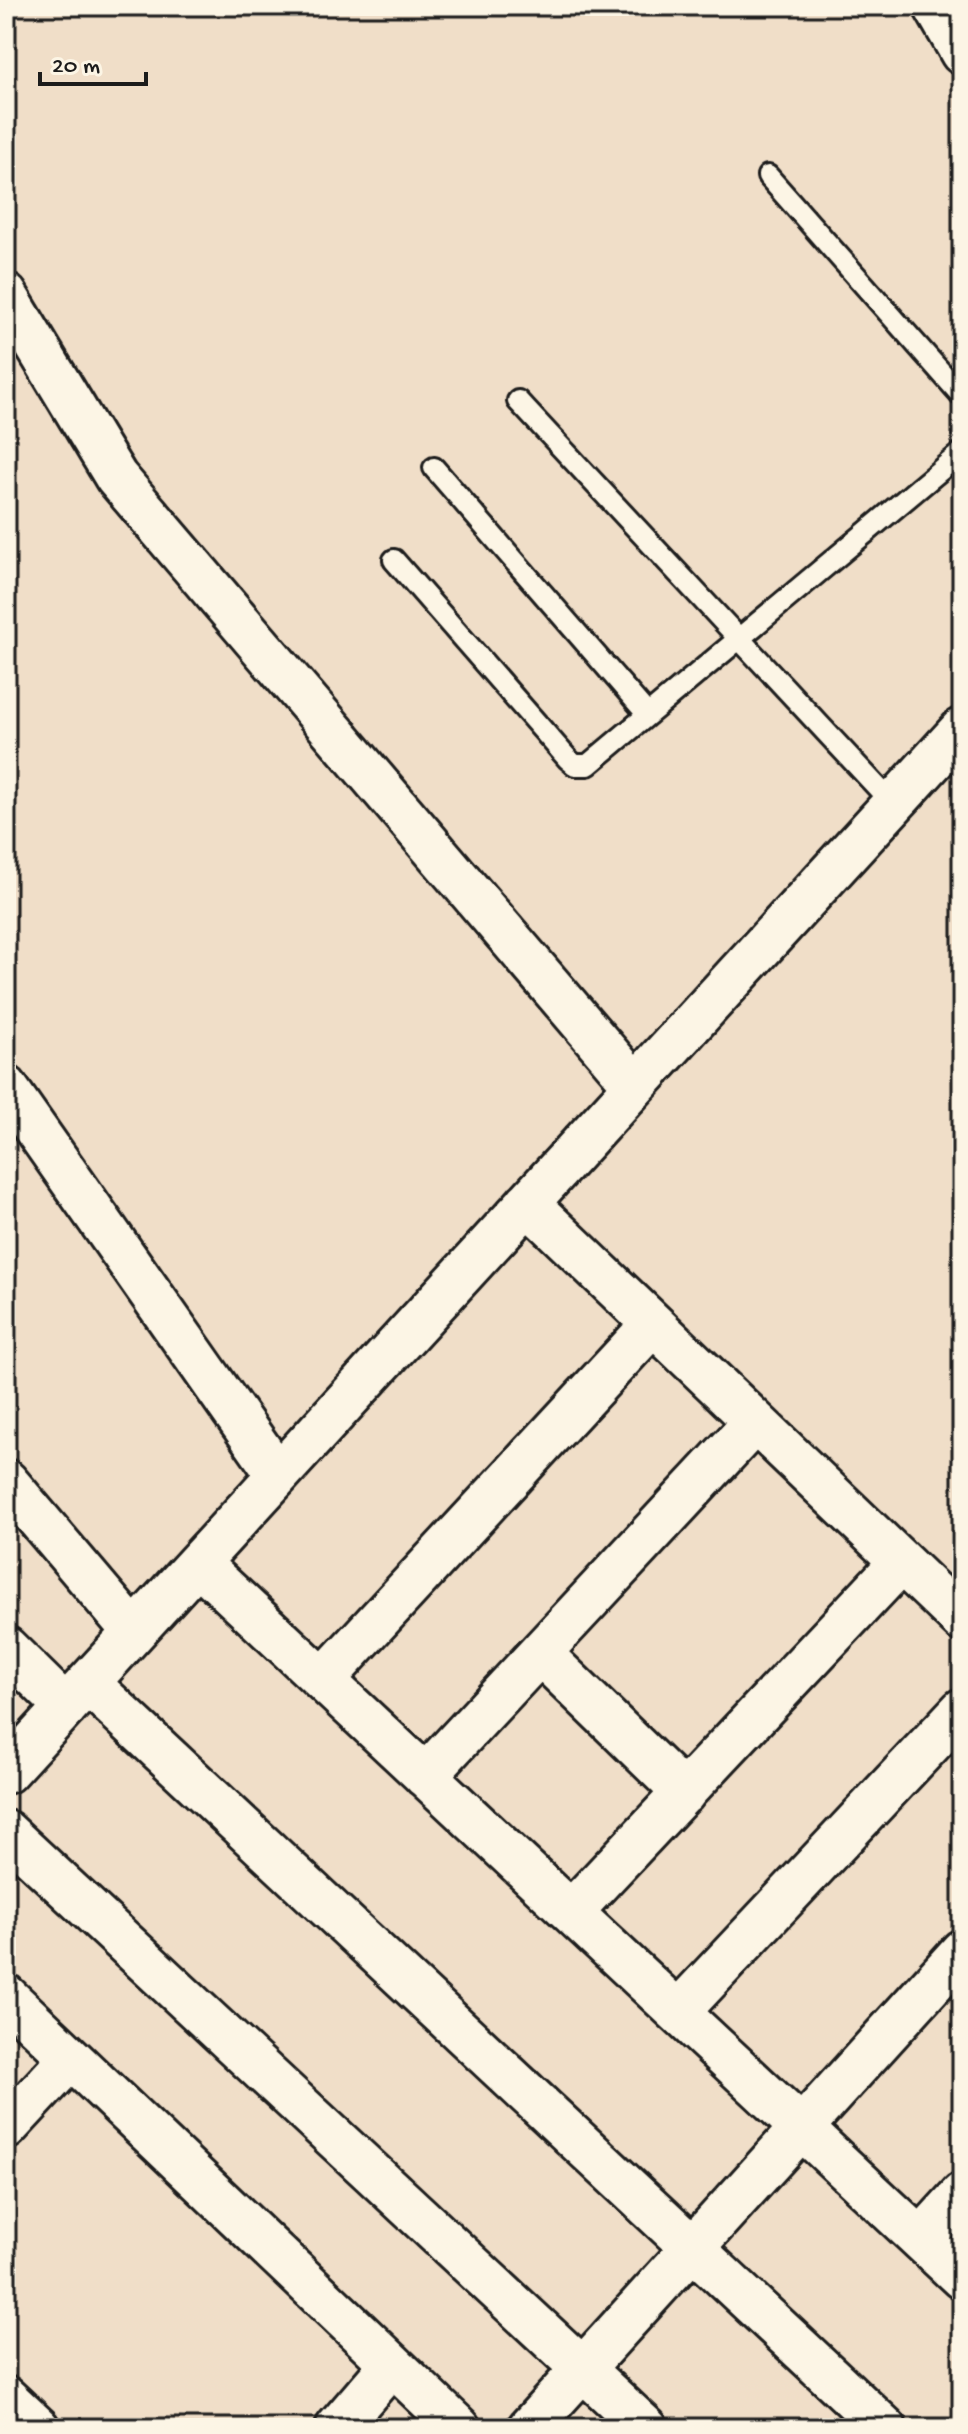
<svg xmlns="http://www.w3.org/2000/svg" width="968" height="2434" font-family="'Gochi Hand',sans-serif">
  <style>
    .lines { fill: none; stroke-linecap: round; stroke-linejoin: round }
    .lane-casing { stroke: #1c1c1c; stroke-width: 26 }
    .street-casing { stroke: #1c1c1c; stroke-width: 48 }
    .lane { stroke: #fcf5e5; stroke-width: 20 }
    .street { stroke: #fcf5e5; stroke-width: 42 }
  </style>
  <rect width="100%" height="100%" fill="#f0dec8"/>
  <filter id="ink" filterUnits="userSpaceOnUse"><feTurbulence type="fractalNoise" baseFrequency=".0125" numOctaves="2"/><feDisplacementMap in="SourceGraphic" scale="16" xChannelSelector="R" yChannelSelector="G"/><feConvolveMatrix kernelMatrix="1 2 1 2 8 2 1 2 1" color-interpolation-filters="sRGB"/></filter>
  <g filter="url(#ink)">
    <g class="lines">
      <g class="lane-casing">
        <path id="lane" d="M768,176L962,396
          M518,401L893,804
          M434,468L648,715
          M394,560L568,759L575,765H588L962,452"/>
      </g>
      <g class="street-casing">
        <path id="street" d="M935,6L962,53
          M6,295L116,477L635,1085
          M6,1087L278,1475
          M527,1203L962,1620
          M6,1481L134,1632
          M198,1563L962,2278
          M6,1648L66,1707
          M540,1653L684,1793
          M323,1680L653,1324
          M88,1683L885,2428
          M6,1772L962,729
          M425,1776L755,1422
          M6,1832L646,2428
          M571,1912L901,1562
          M6,1996L459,2428
          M678,2012L962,1710
          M6,2128L70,2059
          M921,2239L962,2194
          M6,2398L38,2428
          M337,2428L392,2364
          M529,2428L962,1951"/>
      </g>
      <use href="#lane" class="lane"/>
      <use href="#street" class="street"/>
    </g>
  </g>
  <rect width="968" height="2434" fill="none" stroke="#fcf5e5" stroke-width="32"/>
  <rect x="16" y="16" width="936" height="2402" fill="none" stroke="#1c1c1c" stroke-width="3" filter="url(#ink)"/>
  <path d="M40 72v12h106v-12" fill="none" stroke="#1c1c1c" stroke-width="4"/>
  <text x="52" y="72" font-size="24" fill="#1c1c1c" stroke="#fcf5e5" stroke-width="6" paint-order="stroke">20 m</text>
</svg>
